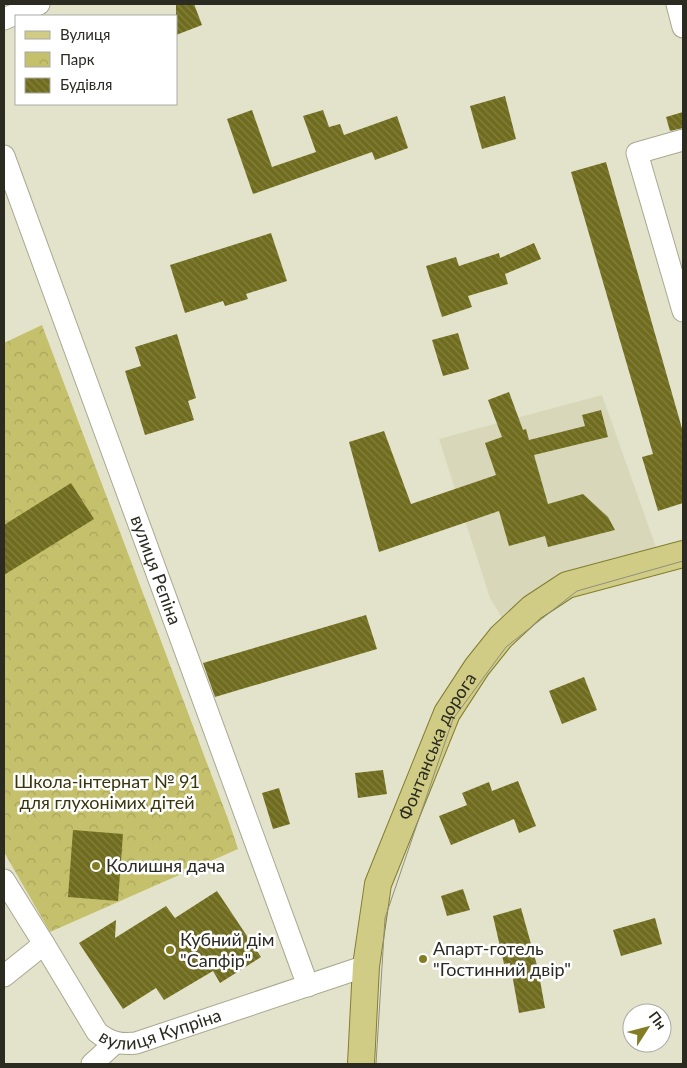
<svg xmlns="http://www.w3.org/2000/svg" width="687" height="1068" font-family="Lato,sans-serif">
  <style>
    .built { fill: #d8d7b9 }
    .park { fill: url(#park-crowns) }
    .building { fill: url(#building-back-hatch) }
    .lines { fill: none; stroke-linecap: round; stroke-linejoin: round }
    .minor-casing { stroke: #a9a891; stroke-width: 23 }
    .major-casing { stroke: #827e2d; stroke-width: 28 }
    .minor { stroke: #fff; stroke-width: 21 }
    .major { stroke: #d0cc85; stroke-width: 26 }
    .tram { stroke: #8f8f7e; stroke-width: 1 }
    .poi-dot { fill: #837d24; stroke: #fff; stroke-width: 2 }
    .labels { text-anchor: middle; stroke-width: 5; stroke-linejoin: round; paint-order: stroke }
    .street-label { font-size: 18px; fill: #2b2b22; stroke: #fff }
    .park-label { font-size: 18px; fill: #39360b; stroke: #fff }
    .poi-label { font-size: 18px; fill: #2b2b22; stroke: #fff; text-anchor: start }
  </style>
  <defs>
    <pattern id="park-crowns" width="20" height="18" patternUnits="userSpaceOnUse" patternTransform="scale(1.25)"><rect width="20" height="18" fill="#c5c06b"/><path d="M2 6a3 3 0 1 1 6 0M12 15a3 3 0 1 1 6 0" fill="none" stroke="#a9a55c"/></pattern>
    <pattern id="building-back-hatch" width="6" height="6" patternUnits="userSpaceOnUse" patternTransform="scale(1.25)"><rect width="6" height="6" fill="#706c1d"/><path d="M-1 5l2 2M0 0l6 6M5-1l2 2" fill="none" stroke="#848145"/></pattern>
  </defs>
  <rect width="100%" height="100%" fill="#e3e3cb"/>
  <path class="built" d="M602,395L658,553L504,621L490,598L439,439Z"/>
  <path class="park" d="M42,325L228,819L238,849L50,932L4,852V343Z"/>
  <path class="building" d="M176,4H194L202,25L176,35Z
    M505,96L516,139L482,149L470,106Z
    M252,110L272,167L316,152L303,116L323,110L329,127L340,124L344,135L397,116L408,148L375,160L372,152L253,194L227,119Z
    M683,112V128L670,131L666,117Z
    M606,162L683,432V503L658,511L642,457L653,454L571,172Z
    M271,233L287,281L246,294L248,299L225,306L223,301L185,313L170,265Z
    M534,243L541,259L505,274L508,284L468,296L472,307L442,317L426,266L456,257L459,266L499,253L500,258Z
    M458,333L469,369L443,376L432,340Z
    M177,334L196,398L188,401L194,420L145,435L125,371L141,366L135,347Z
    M509,392L523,430L526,429L529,440L585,426L582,415L601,410L608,437L534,455L548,504L583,494L608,517L615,530L548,547L545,536L509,546L499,511L379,552L349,442L384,431L411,504L496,475L485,443L502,437L488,400Z
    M71,483L94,519L4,575V525Z
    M366,615L377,649L215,697L203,663Z
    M584,677L597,710L562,724L549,691Z
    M383,770L387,794L358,798L355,773Z
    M518,781L536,826L519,833L514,819L451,845L439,816L467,805L462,793L489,782L492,791Z
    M279,788L290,824L273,829L262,793Z
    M73,830L123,834L118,901L68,897Z
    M463,889L470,910L447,916L441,896Z
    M217,891L261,957L220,983L213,971L164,1000L156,988L123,1009L79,943L116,920L115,938L166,906L175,918Z
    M521,908L538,969L545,1008L519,1013L510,963L504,964L493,916Z
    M655,918L662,944L621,956L613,930Z"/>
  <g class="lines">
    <g class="minor-casing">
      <g id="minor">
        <path d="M677,4L683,27"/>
        <path d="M4,19L39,4"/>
        <path d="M683,140L637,153L683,311"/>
        <path id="s1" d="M4,156L308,986"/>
        <path id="s2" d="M4,880L44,944L97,1032C109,1042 120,1045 136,1043L366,966"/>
        <path d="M4,976L44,944"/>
        <path d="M92,1064L115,1043"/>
      </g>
    </g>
    <g class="major-casing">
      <g id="major">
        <path id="s3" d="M361,1064L366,966L378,884L447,713L477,667L501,637L532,608L567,585L683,554"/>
      </g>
    </g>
    <use href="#minor" class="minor"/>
    <use href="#major" class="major"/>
    <path class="tram" d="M376,1064L385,918L453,719L506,647L577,591L683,561"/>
  </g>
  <g class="poi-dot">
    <circle cx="96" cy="866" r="5"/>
    <circle cx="170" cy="950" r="5"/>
    <circle cx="423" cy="959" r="5"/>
  </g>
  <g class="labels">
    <g class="street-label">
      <text dy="6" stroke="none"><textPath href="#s1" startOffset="441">вулиця Рєпіна</textPath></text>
      <text dy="6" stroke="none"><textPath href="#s3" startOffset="331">Фонтанська дорога</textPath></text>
      <text dy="6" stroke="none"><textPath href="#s2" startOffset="246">вулиця Купріна</textPath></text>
    </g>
    <g class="park-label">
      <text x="107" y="788">Школа-інтернат № 91<tspan x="107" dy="21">для глухонімих дітей</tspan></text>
    </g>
    <g class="poi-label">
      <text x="106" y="872">Колишня дача</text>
      <text x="180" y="946">Кубний дім<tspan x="180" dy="21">"Сапфір"</tspan></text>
      <text x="433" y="955">Апарт-готель<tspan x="433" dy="21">"Гостинний двір"</tspan></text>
    </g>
  </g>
  <rect width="687" height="1068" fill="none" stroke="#2b2b22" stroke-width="10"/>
  <rect x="15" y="15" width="162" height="90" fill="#ffffff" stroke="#aaaaa7"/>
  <rect x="25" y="31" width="25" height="8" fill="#d0cc85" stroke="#aaaaa7"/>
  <text x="60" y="40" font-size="15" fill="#2b2b22">Вулиця</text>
  <rect x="25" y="52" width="25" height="15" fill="url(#park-crowns)" stroke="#aaaaa7"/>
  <text x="60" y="65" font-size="15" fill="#2b2b22">Парк</text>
  <rect x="25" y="78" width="25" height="15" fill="url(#building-back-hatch)" stroke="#aaaaa7"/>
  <text x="60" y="90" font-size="15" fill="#2b2b22">Будівля</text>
  <g transform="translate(647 1028) rotate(54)"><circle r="24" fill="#ffffff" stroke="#aaaaa7"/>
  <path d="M0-4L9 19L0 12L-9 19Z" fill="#837d24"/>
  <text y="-8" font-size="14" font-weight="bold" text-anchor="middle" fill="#2b2b22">Пн</text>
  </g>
</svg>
